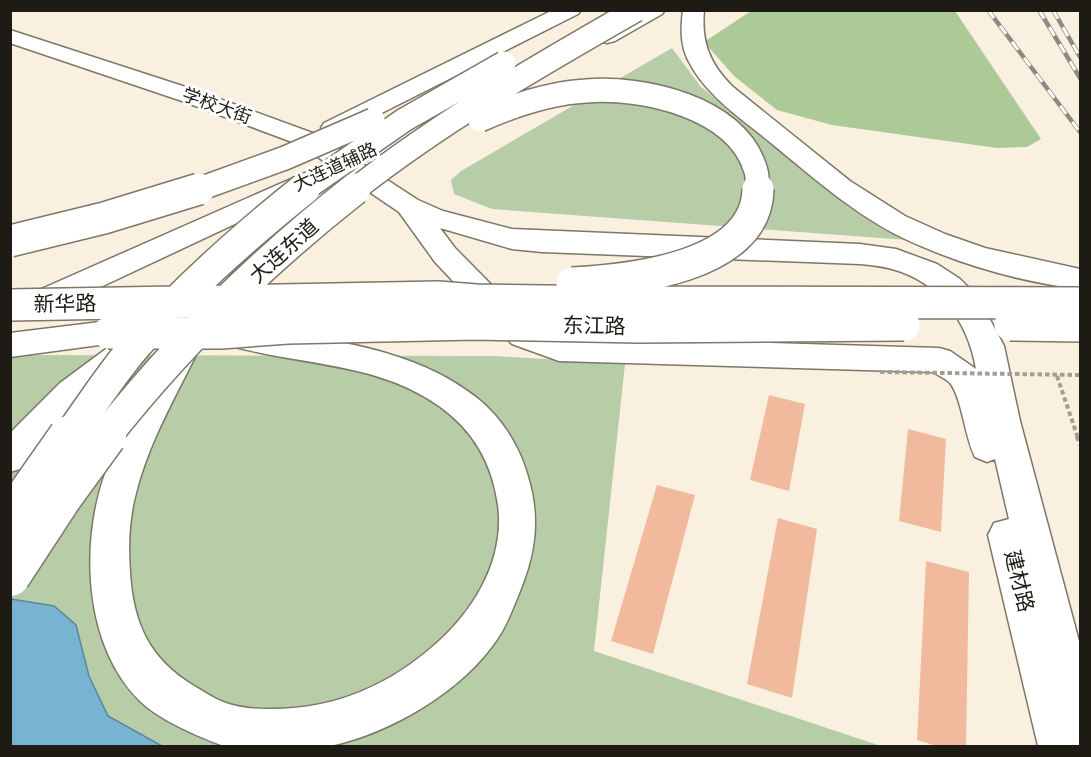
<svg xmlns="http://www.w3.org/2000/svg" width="1091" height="757" font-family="'Asap Condensed','Noto Sans SC',sans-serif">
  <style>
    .green { fill: #b6cda8 }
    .forest { fill: #abca98 }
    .water { fill: #76b4d2; stroke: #5c8699; stroke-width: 1.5 }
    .building { fill: #f2ba9c }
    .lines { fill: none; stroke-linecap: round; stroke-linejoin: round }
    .secondary-casing { stroke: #7e7667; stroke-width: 3 }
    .path-far1 { stroke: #a49d91; stroke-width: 4; stroke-dasharray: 4.5 3; stroke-linecap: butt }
    .path { stroke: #a49d91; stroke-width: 4.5; stroke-dasharray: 5 4; stroke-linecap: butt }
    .secondary { fill: #fff; fill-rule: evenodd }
    .rail-casing { stroke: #90897e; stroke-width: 4.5 }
    .rail { stroke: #fff; stroke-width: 3; stroke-dasharray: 10; stroke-linecap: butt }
    .secondary-bridge-far2-casing { stroke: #7e7667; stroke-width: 26; stroke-linecap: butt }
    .secondary-bridge-far1-casing { stroke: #7e7667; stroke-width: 34; stroke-linecap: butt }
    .secondary-bridge-casing { stroke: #7e7667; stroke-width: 43; stroke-linecap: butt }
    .path-bridge { stroke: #a49d91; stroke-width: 4; stroke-dasharray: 4.5 3; stroke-linecap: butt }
    .secondary-bridge-far2 { stroke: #fff; stroke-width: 23 }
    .secondary-bridge-far1 { stroke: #fff; stroke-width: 31 }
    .secondary-bridge { stroke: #fff; stroke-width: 40 }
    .labels { text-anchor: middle; stroke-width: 6; stroke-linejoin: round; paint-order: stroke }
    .far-street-label { font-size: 18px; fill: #1e1b15; stroke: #fff }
    .street-label { font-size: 21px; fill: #1e1b15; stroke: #fff }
  </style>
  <rect width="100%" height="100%" fill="#faf0e0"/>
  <path class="green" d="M672,48L701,87L849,207L907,240L492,209L454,194L451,180L461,171Z
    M11,355L494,356L625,364L594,651L881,746H11Z"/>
  <path class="forest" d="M751,11H955L1041,139L1027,147L997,148L832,125L777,110L734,76L704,42Z"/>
  <path class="water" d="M11,599L54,606L76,625L89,676L108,716L162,746H11Z"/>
  <path class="building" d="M769,395L805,404L789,491L750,480Z
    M908,429L946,439L941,532L899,521Z
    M657,485L695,495L653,654L611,641Z
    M778,518L817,529L792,698L747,684Z
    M926,561L969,572L966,746H936L917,740Z"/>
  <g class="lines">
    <g class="secondary-casing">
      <path id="secondary" d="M553,10H581L578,14L342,133L333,135L324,133L321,128L324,123Z
        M638,10H665L662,14L615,41L607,43L599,41L596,36L599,31Z
        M683,10H704C701,43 710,64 733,87L850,181L905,216L945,234L985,248L1080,269V289C1021,282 959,264 905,239C855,215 814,178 771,143C741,118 706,96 688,60C680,44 681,27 683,10Z
        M10,30L198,91L318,135L418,200L443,211L512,229L860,244L896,249L937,264L960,279L978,297L1004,346L1020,421L1080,645V746H1038L988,535L994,523L1009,519L995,459L987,462L975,457C965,438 962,398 950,383C946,379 938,375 933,372L559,361L512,344L435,262L399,212L300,145L182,101L10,43ZM440,228L512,249L542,252L860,264C870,265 882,266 892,269C940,282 968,322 976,369L950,351L939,348L561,337L534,328L455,248Z
        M471,94L479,96L483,101L479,106L376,157L367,160L358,157L354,152L358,147Z
        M309,171L318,173L322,179L318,185L43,314L32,317L21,314L17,306L21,298Z
        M108,321L119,325L124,333L120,339L130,336L141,339L146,348L141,357L84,401L23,468L10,472V433L60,383L114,343L10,357V333Z
        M232,323C315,340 408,343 477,398C502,418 520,447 528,477C541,520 535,556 518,596C512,610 507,625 498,638C463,691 391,733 330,746H224C199,737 159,720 140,701C84,646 80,544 105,474C120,430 145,389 168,348L179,345L190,348L195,357C173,401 148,445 136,493C129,519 128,546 130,572C133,623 149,659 194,686C203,691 213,698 223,702C238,708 253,709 268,709C334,710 391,685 439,641C476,607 505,558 498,505C492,463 474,431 439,406C374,360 294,366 221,343L216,335L221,327Z"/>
    </g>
    <path class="path-far1" d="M1057,376L1078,438"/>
    <path class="path" d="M1077,436L1080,445"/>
    <use href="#secondary" class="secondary"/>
    <g class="rail-casing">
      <path id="rail" d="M988,10L1080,132
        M1039,10L1080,78
        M1053,10L1080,57"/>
    </g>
    <use href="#rail" class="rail"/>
    <g class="secondary-bridge-far2-casing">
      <path id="secondary-bridge-far2" d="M480,120C514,105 549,93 586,91C642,86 736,107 755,168C758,175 757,184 758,191
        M194,191L285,158L373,120
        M302,191L404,120L504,63
        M353,191C442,121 538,66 636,10"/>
    </g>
    <g class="secondary-bridge-far1-casing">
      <path id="secondary-bridge-far1" d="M10,241L104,218L199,189
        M572,283C629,280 757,268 758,189
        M10,305L438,297L476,300L616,302L1080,303
        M1010,325L1080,326
        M108,333H221L288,328L475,324L639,327L904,325
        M68,438C90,407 111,374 136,345C187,287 244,237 304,189
        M104,438C177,345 262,262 355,189"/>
    </g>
    <g class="secondary-bridge-casing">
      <path id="secondary-bridge" d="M10,520L69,436
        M10,576L61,498L106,436"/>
    </g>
    <path class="path-bridge" d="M880,372L1080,375"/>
    <use href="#secondary-bridge-far2" class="secondary-bridge-far2"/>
    <use href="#secondary-bridge-far1" class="secondary-bridge-far1"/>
    <use href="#secondary-bridge" class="secondary-bridge"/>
  </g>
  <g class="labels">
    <g class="far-street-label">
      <text transform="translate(217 106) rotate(20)" y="6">学校大街</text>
      <text transform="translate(335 167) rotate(-25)" y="6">大连道辅路</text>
    </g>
    <g class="street-label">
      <text transform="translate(284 251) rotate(-42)" y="7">大连东道</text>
      <text transform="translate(65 304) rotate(-1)" y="7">新华路</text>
      <text transform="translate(594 326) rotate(1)" y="7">东江路</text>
      <text transform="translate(1019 581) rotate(76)" y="7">建材路</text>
    </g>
  </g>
  <rect width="1091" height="757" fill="none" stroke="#1e1b15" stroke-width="24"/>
</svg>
